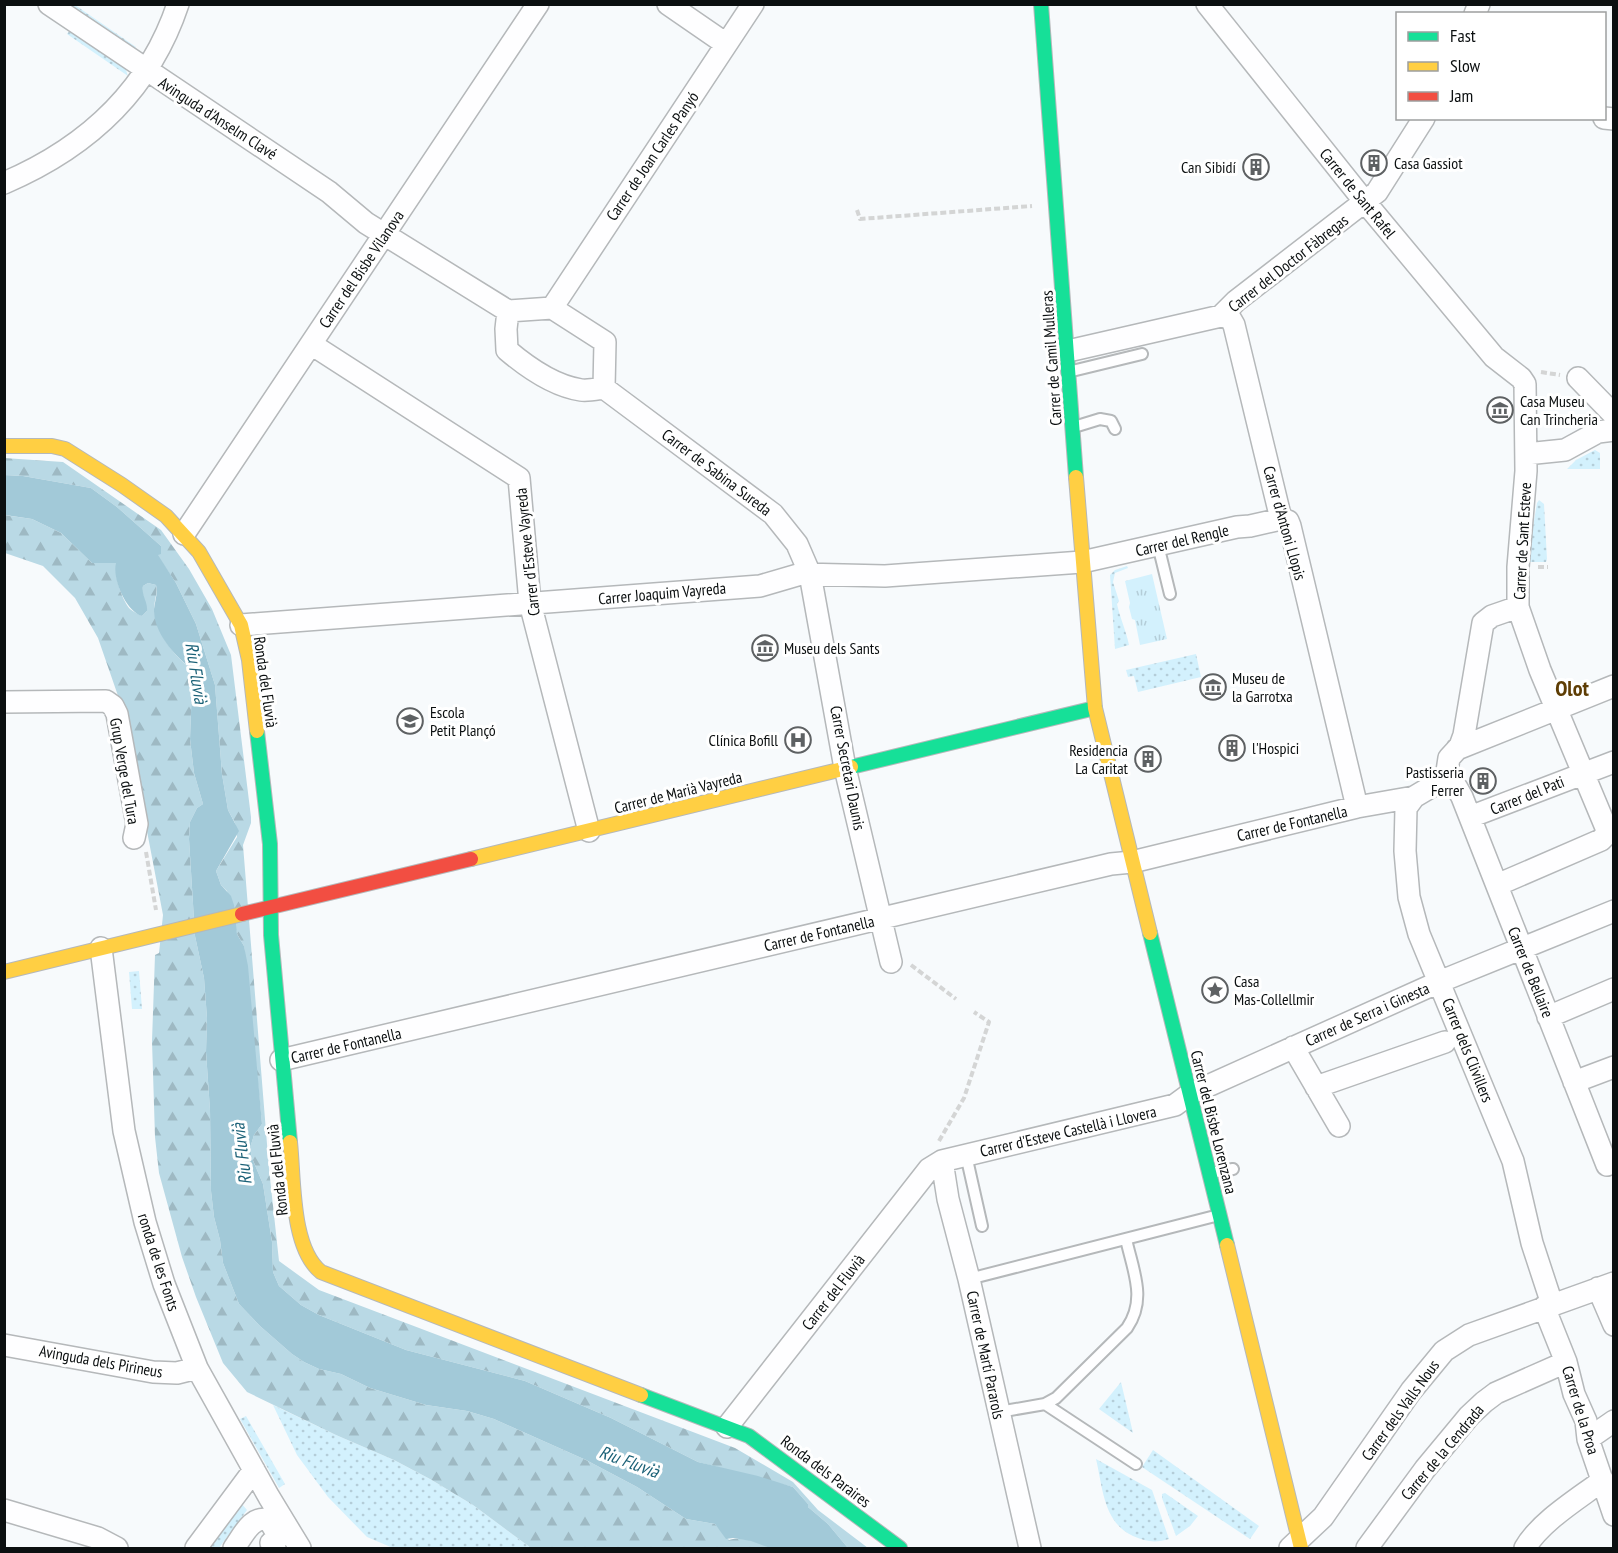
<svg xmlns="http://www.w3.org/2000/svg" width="1618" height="1553" font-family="'PT Sans Narrow',sans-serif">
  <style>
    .grass { fill: url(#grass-dots) }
    .forest { fill: url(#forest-firs) }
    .park { fill: url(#park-tufts) }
    .water { fill: #a2c9d8 }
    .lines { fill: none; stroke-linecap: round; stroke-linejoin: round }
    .lane-casing { stroke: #b5b8ba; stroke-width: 14 }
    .street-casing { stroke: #b5b8ba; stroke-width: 24 }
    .fast-casing { stroke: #b5b8ba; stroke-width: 16 }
    .slow-casing { stroke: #b5b8ba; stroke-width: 16 }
    .jam-casing { stroke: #b5b8ba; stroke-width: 16 }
    .path { stroke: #d4d5d5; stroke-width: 4; stroke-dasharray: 6 3; stroke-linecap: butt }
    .lane { stroke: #fefeff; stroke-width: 10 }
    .street { stroke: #fefeff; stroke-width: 21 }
    .fast { stroke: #16e098; stroke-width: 14 }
    .slow { stroke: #ffcf43; stroke-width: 14 }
    .jam { stroke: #f24e42; stroke-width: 14 }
    .labels { text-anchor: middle; stroke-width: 6; stroke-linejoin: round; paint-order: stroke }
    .street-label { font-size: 16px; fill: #0b0f10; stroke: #fff }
    .poi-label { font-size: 16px; fill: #0b0f10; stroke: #fff; text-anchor: start }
    .water-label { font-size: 18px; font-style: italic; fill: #1b6177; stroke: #fff }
    .district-label { font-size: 22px; font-weight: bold; fill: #5e3d04; stroke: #fff }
  </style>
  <defs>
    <pattern id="grass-dots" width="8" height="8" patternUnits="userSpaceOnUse" patternTransform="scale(1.5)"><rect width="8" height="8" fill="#d3f1fd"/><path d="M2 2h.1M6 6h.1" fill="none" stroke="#b4cdd8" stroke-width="1.8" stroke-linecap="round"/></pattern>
    <pattern id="forest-firs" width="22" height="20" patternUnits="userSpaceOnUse" patternTransform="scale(1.5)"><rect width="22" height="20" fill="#b9d9e5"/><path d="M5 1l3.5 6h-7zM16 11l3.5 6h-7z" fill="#9eb9c3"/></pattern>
    <pattern id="park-tufts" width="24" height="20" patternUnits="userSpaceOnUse" patternTransform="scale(1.5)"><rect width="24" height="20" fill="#d3f1fd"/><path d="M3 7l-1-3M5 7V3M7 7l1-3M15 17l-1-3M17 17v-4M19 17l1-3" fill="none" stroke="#b4cdd8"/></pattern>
  </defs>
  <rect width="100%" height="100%" fill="#f7fafc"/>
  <path class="grass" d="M64,5H75L136,47L134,50Z
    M70,30L125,67L128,76L67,34Z
    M1595,450L1600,453V469H1567L1576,460Z
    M1539,500L1544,504L1547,559L1546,562H1527L1537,503Z
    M1127,566L1128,568L1115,573L1113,582L1119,601L1117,604C1120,618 1126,630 1129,645L1115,649L1110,575L1115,570Z
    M1196,654L1201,677L1138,692L1134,676L1128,677L1126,670Z
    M139,971L142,1009H132L129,972Z
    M1121,1382L1133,1433L1099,1409Z
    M273,1405L336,1435L394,1460L430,1479L473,1505L531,1548H393L367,1537L328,1497L297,1455Z
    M246,1416L285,1484L279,1488L240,1419Z
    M1153,1450L1259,1526L1250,1539L1142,1467Z
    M1096,1459L1152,1490L1169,1539C1156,1543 1146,1542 1133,1536C1103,1522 1103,1488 1096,1459Z
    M1165,1493L1198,1516L1190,1526L1176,1536L1162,1498V1494Z
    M241,1503L247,1510L219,1548H207Z"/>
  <path class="forest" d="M4,458L63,462L161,530L189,569L212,609L231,655L251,817V823L243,845L269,1169L279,1261L319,1290L735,1448L793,1482L818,1510L868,1548H848L828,1524L808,1507V1504L793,1487L698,1462L611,1418L525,1381L406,1350L319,1315L301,1305L279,1286L273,1272L272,1242L263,1184L252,1158L250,1148L254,1135L262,1124L244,946L237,934L227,891L221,885L216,871L237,837L235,823L228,810L222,774L215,685L196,624L176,583L157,555L161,546L117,507L91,488L23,476L5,475Z
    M4,515L32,519L61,533L92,563H117C113,574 122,600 130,609C133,612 139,614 142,616L147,611L142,591L143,586L148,583L156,585C158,593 154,601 154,609C155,630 172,654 189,667L192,686L190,739L194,773L203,804L197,808L190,822L189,839L195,936L204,978L207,1018L206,1052L210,1110L211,1191L214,1217L220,1240L223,1263L239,1304L260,1326L292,1354L304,1362L319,1369L341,1374L370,1388L426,1405L467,1411L494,1419L586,1460L637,1487L686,1519L715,1524L729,1540C740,1536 760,1542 770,1548H531L473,1505L430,1479L394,1460L336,1435L247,1392L223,1363L196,1297L182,1257L159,1173L155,1137L152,1041L155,955L159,953L163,915L125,716L98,638L75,598L43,566L5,553Z"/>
  <path class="park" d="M1152,574L1167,639L1140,645L1135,620L1132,619L1129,607L1130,603L1125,581Z"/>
  <path class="water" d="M4,475L23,476L91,488L117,507L161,546V554L158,555L176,583L196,624L215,685L222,774L228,810L239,831L216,871L221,885L231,896L234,905L237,934L244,946L248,966L262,1124L254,1135L250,1148L252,1158L263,1184L272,1242L273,1272L279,1286L301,1305L319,1315L406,1350L525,1381L611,1418L698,1462L758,1476L793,1487L808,1504V1507L828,1524L848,1548H770L751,1541L733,1538L726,1539L715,1524L686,1519L637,1487L586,1460L494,1419L467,1411L426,1405L370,1388L341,1374L319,1369L304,1362L292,1354L260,1326L239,1304L223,1263L220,1240L214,1217L211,1191L210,1110L206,1052L207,1018L204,978L195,936L189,839L190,822L197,808L203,804L194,773L190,739L192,686L189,667C173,654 153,631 154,609C155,601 158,593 156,585L148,583L143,586C141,595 148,602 147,611L142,616C126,611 112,579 116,563H92L61,533L32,519L5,515Z"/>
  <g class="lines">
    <g class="lane-casing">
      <path id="lane" d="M1072,371L1142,354
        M1074,427L1100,419L1111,421L1115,429
        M1158,545L1170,594
        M966,1155L982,1226
        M1210,1173L1233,1169
        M969,1279L1219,1215
        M1045,1404L1136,1464
        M999,1412L1045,1404L1056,1398L1127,1328C1147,1299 1133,1271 1126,1239"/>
    </g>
    <g class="street-casing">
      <path id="street" d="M49,4L329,192L366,223L508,311
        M668,4L726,44
        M1207,4L1365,202L1494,357L1521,378L1525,384L1526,471L1518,567V607L1540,670L1607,830V834L1601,840L1497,885
        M1475,14L1479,4
        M1604,118L1614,119
        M4,183C86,148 149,91 178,4
        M552,308L753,4
        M508,311L552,308L605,342L604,388
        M508,311L506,329L507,350C527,367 554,386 581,390C588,391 597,389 604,388
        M1221,316L1230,318L1234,325L1281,519L1288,521L1290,526L1357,807
        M311,344L519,478L530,603L589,831
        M1068,351L1221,316L1236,301L1377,192L1424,118
        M1578,378L1614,415
        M604,388L773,514L797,544L810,574L845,768L891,962
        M1526,454L1565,450L1598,432L1614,430
        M184,534L538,4
        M1518,607L1492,616L1483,623L1464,735L1460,746L1449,758L1446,778L1457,788L1462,797L1607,1165L1614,1160
        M241,625L760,586L801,574L885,576L1082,562L1237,527L1250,526L1281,519
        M4,702L106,701L113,706L117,714L137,824L134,838
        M1457,749L1614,686
        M1414,797L1406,808L1405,851L1409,897L1419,934L1513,1161L1532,1243L1552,1304
        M1470,817L1614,762
        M101,948L124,1131L145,1222L164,1284L197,1368L269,1497L300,1548
        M1548,1017L1614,989
        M1293,1047L1339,1126
        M281,1060L1111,864L1132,862L1357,807L1414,797L1446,778
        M1574,1082L1614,1067
        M1316,1087L1445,1042
        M942,1161L948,1199L969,1279L1030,1548
        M1598,1288L1614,1325
        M1544,1307L1566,1362L1574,1394L1586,1421L1588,1439L1614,1515
        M4,1345L153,1372L177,1373L197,1368
        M727,1427L929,1169L942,1161L1175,1105L1190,1094L1439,982L1614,911
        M1588,1439L1614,1421
        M4,1510L98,1538L117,1548
        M196,1548L254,1470
        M234,1548C243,1536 251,1515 269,1520L279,1537L271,1543L275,1548
        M1290,1548L1323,1517L1411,1391L1444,1351L1469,1335L1614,1283
        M1367,1548L1425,1469L1469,1416L1484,1402L1496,1393L1566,1362
        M1525,1548C1541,1521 1578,1499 1603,1480"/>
    </g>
    <g class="fast-casing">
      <path id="fast" d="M1041,4L1076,477
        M257,731L270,844L271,935L290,1142
        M851,767L1095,708
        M1150,933L1227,1245
        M641,1395L749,1436L900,1548"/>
    </g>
    <g class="slow-casing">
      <path id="slow" d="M4,446H52L65,449L122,485L166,516L199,552L241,625L249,660L257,731
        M1076,477L1095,708L1150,933
        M471,859L851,767
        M4,972L242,914
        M290,1142C294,1180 291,1248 321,1272L641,1395
        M1227,1245L1301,1548"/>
    </g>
    <g class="jam-casing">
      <path id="jam" d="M242,914L471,859"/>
    </g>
    <path class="path" d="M857,210L860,219L1032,206
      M1541,372L1560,375
      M1538,567H1548
      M146,852L156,910
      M911,965L956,999
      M939,1141L964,1098L989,1022L974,1012"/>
    <use href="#lane" class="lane"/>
    <use href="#street" class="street"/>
    <use href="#fast" class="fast"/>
    <use href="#slow" class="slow"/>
    <use href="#jam" class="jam"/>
  </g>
  <defs>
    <g id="building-ring" transform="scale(1.35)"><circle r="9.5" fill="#fff" stroke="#5e6163" stroke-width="1.5"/><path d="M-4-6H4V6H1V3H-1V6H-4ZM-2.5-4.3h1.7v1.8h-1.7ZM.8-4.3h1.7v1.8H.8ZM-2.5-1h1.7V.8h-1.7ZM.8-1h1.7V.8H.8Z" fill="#5e6163"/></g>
    <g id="museum-ring" transform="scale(1.35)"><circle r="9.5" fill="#fff" stroke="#5e6163" stroke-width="1.5"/><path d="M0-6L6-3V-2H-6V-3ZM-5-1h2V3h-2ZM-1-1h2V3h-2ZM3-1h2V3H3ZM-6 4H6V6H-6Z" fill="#5e6163"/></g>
    <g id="school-ring" transform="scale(1.35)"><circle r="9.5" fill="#fff" stroke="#5e6163" stroke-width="1.5"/><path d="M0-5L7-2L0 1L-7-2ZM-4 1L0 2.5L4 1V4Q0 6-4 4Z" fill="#5e6163"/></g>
    <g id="hospital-ring" transform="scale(1.35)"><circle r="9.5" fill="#fff" stroke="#5e6163" stroke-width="1.5"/><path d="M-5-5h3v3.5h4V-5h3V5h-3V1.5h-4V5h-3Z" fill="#5e6163"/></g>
    <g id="sight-ring" transform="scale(1.35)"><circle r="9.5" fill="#fff" stroke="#5e6163" stroke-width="1.5"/><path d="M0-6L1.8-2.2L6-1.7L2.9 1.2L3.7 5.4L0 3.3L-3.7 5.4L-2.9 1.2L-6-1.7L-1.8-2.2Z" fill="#5e6163"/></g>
  </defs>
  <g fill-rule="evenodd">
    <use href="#building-ring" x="1374" y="163"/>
    <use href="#building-ring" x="1256" y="167"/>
    <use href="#museum-ring" x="1500" y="410"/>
    <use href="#museum-ring" x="765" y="648"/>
    <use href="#museum-ring" x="1213" y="687"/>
    <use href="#school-ring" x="410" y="721"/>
    <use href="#hospital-ring" x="798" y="740"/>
    <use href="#building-ring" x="1232" y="748"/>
    <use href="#building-ring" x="1148" y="759"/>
    <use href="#building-ring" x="1483" y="781"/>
    <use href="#sight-ring" x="1215" y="990"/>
  </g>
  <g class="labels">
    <g class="street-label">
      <text transform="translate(218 118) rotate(33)" y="6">Avinguda d'Anselm Clavé</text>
      <text transform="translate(652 156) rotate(-56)" y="6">Carrer de Joan Carles Panyó</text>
      <text transform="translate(1358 193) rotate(51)" y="6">Carrer de Sant Rafel</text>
      <text transform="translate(1288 263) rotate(-38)" y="6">Carrer del Doctor Fàbregas</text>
      <text transform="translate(361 269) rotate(-56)" y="6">Carrer del Bisbe Vilanova</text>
      <text transform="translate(1051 358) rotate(-94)" y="6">Carrer de Camil Mulleras</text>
      <text transform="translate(717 472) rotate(37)" y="6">Carrer de Sabina Sureda</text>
      <text transform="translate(1285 523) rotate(74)" y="6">Carrer d'Antoni Llopis</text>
      <text transform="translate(1182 540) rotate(-13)" y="6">Carrer del Rengle</text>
      <text transform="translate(1522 541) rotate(-87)" y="6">Carrer de Sant Esteve</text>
      <text transform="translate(527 552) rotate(-96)" y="6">Carrer d'Esteve Vayreda</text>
      <text transform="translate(662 593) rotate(-5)" y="6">Carrer Joaquim Vayreda</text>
      <text transform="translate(266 682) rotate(82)" y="6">Ronda del Fluvià</text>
      <text transform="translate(848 768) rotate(79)" y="6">Carrer Secretari Daunis</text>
      <text transform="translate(125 771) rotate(80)" y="6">Grup Verge del Tura</text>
      <text transform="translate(678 792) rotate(-14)" y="6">Carrer de Marià Vayreda</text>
      <text transform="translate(1527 795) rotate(-22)" y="6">Carrer del Pati</text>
      <text transform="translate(1292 823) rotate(-13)" y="6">Carrer de Fontanella</text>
      <text transform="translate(819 933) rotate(-13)" y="6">Carrer de Fontanella</text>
      <text transform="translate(1531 972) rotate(68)" y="6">Carrer de Bellaire</text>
      <text transform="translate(1367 1014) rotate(-24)" y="6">Carrer de Serra i Ginesta</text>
      <text transform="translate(346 1045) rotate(-13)" y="6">Carrer de Fontanella</text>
      <text transform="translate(1468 1050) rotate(68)" y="6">Carrer dels Clivillers</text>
      <text transform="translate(1214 1122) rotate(76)" y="6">Carrer del Bisbe Lorenzana</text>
      <text transform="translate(1068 1131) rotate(-13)" y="6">Carrer d'Esteve Castellà i Llovera</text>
      <text transform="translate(277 1170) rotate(-96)" y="6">Ronda del Fluvià</text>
      <text transform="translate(159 1262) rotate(72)" y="6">ronda de les Fonts</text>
      <text transform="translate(833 1292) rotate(-52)" y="6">Carrer del Fluvià</text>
      <text transform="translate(986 1355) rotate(78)" y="6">Carrer de Martí Pararols</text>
      <text transform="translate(101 1361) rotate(10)" y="6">Avinguda dels Pirineus</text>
      <text transform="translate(1400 1410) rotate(-54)" y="6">Carrer dels Valls Nous</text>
      <text transform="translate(1581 1410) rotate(73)" y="6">Carrer de la Proa</text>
      <text transform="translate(1442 1452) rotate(-50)" y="6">Carrer de la Cendrada</text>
      <text transform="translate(826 1471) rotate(37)" y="6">Ronda dels Paraires</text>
    </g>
    <g class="poi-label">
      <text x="1394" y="169">Casa Gassiot</text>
      <text x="1236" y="173" text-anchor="end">Can Sibidí</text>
      <text x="1520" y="407">Casa Museu<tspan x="1520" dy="18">Can Trincheria</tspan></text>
      <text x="784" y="654">Museu dels Sants</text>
      <text x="1232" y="684">Museu de<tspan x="1232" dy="18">la Garrotxa</tspan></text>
      <text x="430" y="718">Escola<tspan x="430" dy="18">Petit Plançó</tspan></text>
      <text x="778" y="746" text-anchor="end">Clínica Bofill</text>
      <text x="1252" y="754">l'Hospici</text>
      <text x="1128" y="756" text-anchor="end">Residencia<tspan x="1128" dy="18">La Caritat</tspan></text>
      <text x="1464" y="778" text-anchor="end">Pastisseria<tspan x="1464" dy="18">Ferrer</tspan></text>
      <text x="1234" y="987">Casa<tspan x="1234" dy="18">Mas-Collellmir</tspan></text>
    </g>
    <g class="water-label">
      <text transform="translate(196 673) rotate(81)" y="6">Riu Fluvià</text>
      <text transform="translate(242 1154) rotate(-97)" y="6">Riu Fluvià</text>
      <text transform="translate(629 1462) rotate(20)" y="6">Riu Fluvià</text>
    </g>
    <g class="district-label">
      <text x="1572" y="696">Olot</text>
    </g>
  </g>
  <rect width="1618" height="1553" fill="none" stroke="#0b0f10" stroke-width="12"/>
  <rect x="1396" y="12" width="210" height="108" fill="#ffffff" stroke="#9d9f9f" stroke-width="1.5"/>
  <rect x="1408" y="32" width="30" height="9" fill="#16e098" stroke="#9d9f9f" stroke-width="1.5"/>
  <text x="1450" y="42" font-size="18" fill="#0b0f10">Fast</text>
  <rect x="1408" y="62" width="30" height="9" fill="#ffcf43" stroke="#9d9f9f" stroke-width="1.5"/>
  <text x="1450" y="72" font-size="18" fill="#0b0f10">Slow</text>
  <rect x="1408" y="92" width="30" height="9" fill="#f24e42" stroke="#9d9f9f" stroke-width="1.5"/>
  <text x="1450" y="102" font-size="18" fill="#0b0f10">Jam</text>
</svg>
